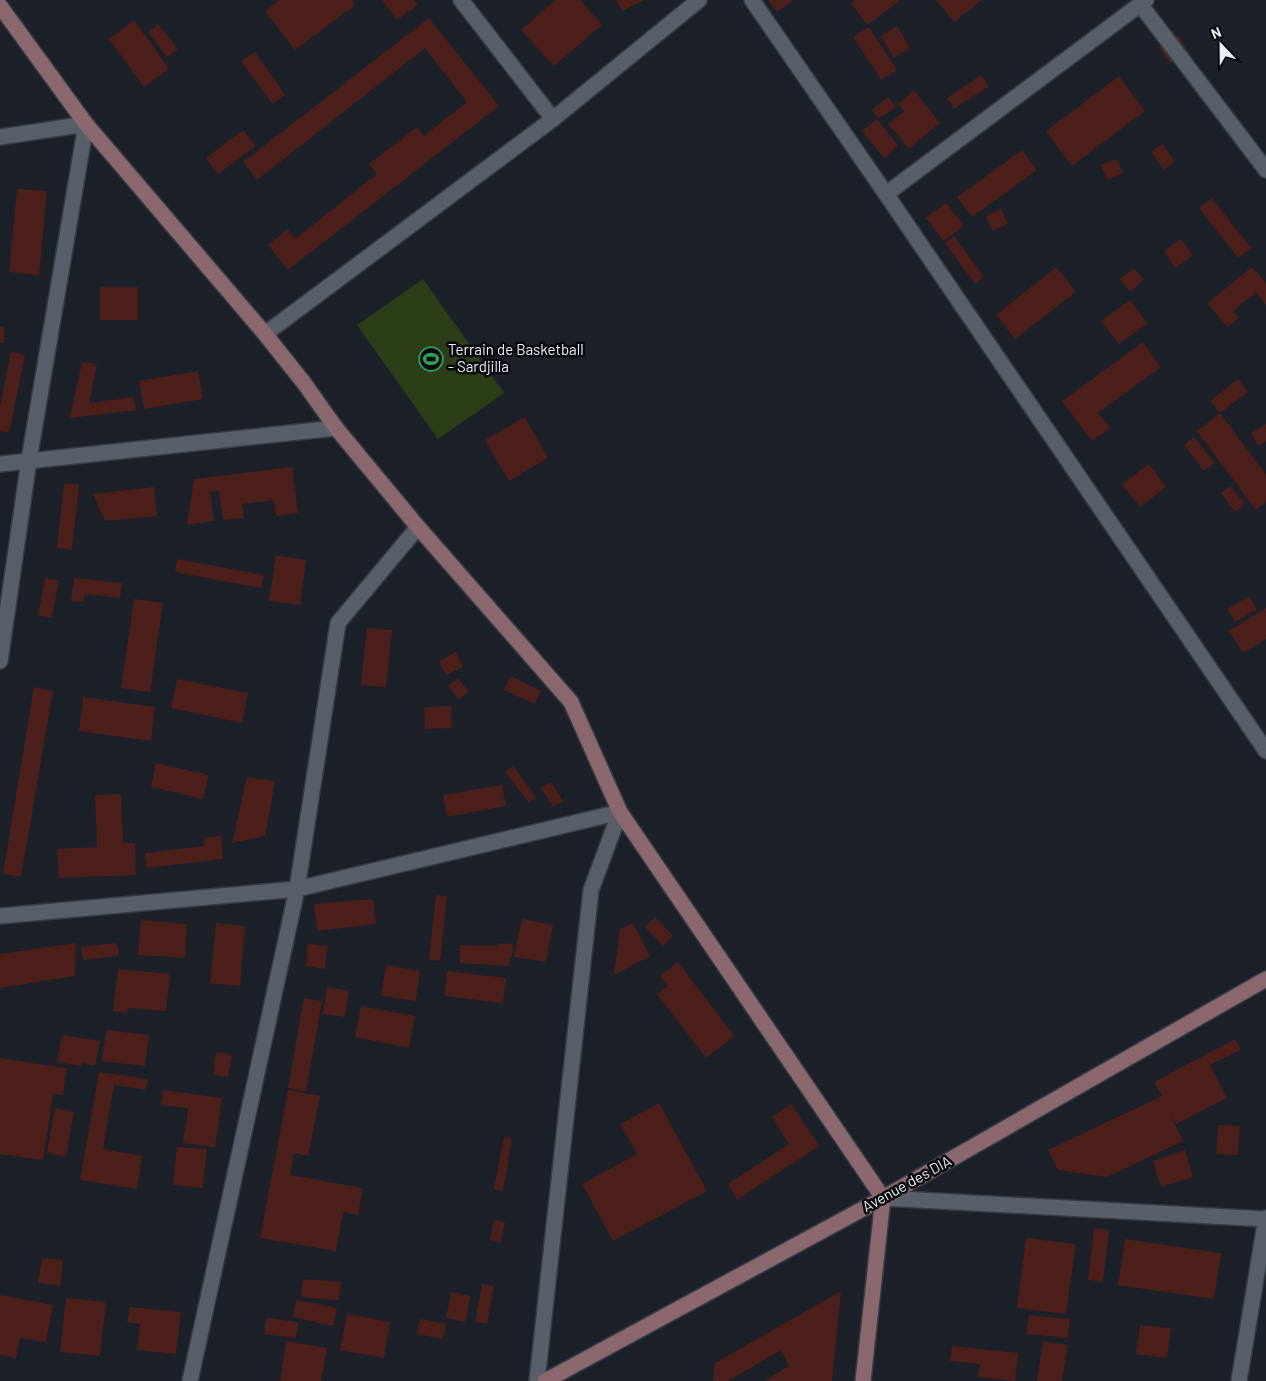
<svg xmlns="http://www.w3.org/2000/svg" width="1266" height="1381" font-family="Barlow,sans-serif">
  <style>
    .green { fill: #2b3e17 }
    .building { fill: #4c1f1b }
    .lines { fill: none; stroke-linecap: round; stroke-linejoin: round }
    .street-casing { stroke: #383b43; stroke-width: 18 }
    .secondary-casing { stroke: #383b43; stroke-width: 18 }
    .street { stroke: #595f6a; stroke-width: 15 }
    .secondary { stroke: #8a686e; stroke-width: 15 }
    .labels { text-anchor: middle; stroke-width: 5; stroke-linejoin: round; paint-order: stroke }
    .poi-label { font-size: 15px; fill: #eaedf4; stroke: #08090d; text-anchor: start }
    .street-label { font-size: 15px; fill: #eaedf4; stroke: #08090d }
  </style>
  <rect width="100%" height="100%" fill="#1b2029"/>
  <path class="green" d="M423,279L504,393L438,439L357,325Z"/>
  <path class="building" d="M279,0H352L355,5L295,50L265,11Z
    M382,0H414L418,5L397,20Z
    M555,0H580L602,25L554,66L521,30Z
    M616,0H644L622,11Z
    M768,0H794L777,12Z
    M855,0H901L867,25L851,3Z
    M936,0H982L954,22Z
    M429,18L499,106L288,270L268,245L288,229L295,239L377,174L369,164L417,127L424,136L467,102L425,48L257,180L243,162Z
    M134,20L169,69L144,87L109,39Z
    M158,24L178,49L167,57L148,32Z
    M897,26L910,48L894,58L881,36Z
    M869,27L897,70L881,80L853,37Z
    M1178,35L1188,52L1170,63L1159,47Z
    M255,52L285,95L272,104L241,61Z
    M981,75L989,86L954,109L947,98Z
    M1119,76L1145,111L1072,166L1046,131Z
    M914,90L940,123L909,149L888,124L905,111L898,104Z
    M888,97L896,107L878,119L872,110Z
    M877,119L898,146L884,158L862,131Z
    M243,130L256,146L218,174L206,158Z
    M1162,144L1175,161L1164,170L1151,152Z
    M1022,150L1037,170L972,217L957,197Z
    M1117,159L1123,173L1107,180L1101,165Z
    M17,189L47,191L39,275L9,272Z
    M1212,198L1251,248L1238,258L1199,208Z
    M946,203L964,226L944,241L926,218Z
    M1001,209L1008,224L992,231L986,216Z
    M954,236L984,277L975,284L945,243Z
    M1181,239L1193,255L1175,268L1164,251Z
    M1056,267L1076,292L1015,339L996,315Z
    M1252,267L1266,283V305L1256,292L1233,311L1239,318L1227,327L1207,303Z
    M1134,268L1144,280L1130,292L1120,279Z
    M100,287H138V320H100Z
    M1130,300L1147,324L1119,344L1101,321Z
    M0,327H4V343H0Z
    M1143,342L1161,367L1098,413L1110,428L1092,441L1062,401Z
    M11,352L25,355L9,433L0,431V406Z
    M82,362L97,364L89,403L134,397L136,410L70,418Z
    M198,371L203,399L144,409L139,381Z
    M1238,379L1248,392L1220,413L1266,475V502L1256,510L1197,431L1220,413L1210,401Z
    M525,417L548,458L509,481L485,440Z
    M1266,424V441L1258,446L1251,433Z
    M1194,437L1215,463L1204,471L1184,445Z
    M1149,464L1166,487L1140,507L1122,484Z
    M292,467L298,513L276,516L274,500L242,504L244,518L223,520L219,491L210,492L214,521L187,525L194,479Z
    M64,483L79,484L72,550L57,548Z
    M1230,486L1245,504L1235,512L1221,493Z
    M154,487L157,516L105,521L93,494Z
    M276,555L306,560L300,605L269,601Z
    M177,559L264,575L261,588L175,572Z
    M45,578L59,580L52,618L38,615Z
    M74,578L122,583L120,598L85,594L83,602L71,601Z
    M1249,596L1257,609L1235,622L1227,609Z
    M134,599L163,603L150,692L121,688Z
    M1266,608V639L1243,653L1229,631Z
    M367,628L392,630L386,687L361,685Z
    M456,652L463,667L446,675L439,661Z
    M511,676L541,691L534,704L504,690Z
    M458,678L469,692L459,700L448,686Z
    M177,679L248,693L242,723L171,708Z
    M34,687L53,691L21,877L3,874Z
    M83,697L155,707L151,741L79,731Z
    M451,706L452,728L425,729L424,707Z
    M156,763L209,775L203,799L151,787Z
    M513,766L536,797L529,803L505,772Z
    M247,777L275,781L265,836L232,843Z
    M551,782L563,801L554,807L541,788Z
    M502,785L506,806L447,817L443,795Z
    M121,794L123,843H135L136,875L59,878L57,849L97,847L95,795Z
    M221,836L223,859L147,868L145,853L204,846V838Z
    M436,895L447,896L440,961L429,960Z
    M373,899L376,924L317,931L314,904Z
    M655,917L673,936L663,946L645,927Z
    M522,919L553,925L546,962L514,957Z
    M141,920L187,924L185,958L138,955Z
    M216,923L245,926L240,986L210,983Z
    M633,923L650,956L614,975L620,929Z
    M76,943L75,976L0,988V954Z
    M117,943L119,956L83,960L81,947Z
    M498,943L513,944L512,957H509V966L460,963V945L498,946Z
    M308,944L327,946L325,969L306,966Z
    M678,962L734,1036L706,1058L657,994L668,986L660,976Z
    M386,965L420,971L416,1001L381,996Z
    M118,969L170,974L166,1011L128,1008L127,1013L113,1011Z
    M447,971L506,978L503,1003L444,996Z
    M327,987L349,991L345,1017L323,1014Z
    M304,998L322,1001L306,1092L288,1088Z
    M361,1006L415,1016L409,1048L355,1037Z
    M106,1030L149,1035L145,1066L102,1061Z
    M62,1035L100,1041L95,1066L82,1063L81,1066L57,1062Z
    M1235,1039L1241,1050L1210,1065L1227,1098L1176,1124L1170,1114L1183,1141L1107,1177L1058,1170L1048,1150L1162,1096L1154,1082Z
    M216,1052L232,1055L228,1077L213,1075Z
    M0,1058L67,1068L63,1095L53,1094L43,1160L0,1154Z
    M99,1072L148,1079L146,1090L114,1085L103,1149L142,1156L137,1189L80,1180Z
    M163,1090L222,1098L215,1147L183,1143L188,1108L161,1105Z
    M288,1090L320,1096L308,1156L294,1153L290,1175L363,1188L358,1215L343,1212L336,1251L260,1238Z
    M659,1103L707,1191L613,1241L582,1184L637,1154L620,1124Z
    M791,1104L819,1146L737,1200L728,1184L789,1144L772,1117Z
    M55,1108L74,1112L66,1157L47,1153Z
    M1218,1125L1240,1126L1238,1155L1216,1154Z
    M504,1137L512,1138L503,1191L494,1189Z
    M177,1147L207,1149L203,1188L173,1185Z
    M1185,1150L1193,1177L1161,1187L1153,1161Z
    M494,1220L505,1222L501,1242L490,1240Z
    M1094,1228L1109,1230L1103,1282L1088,1280Z
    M1026,1238L1076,1244L1066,1314L1017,1308Z
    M1125,1239L1221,1253L1214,1299L1118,1285Z
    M42,1258L63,1260L60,1286L38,1283Z
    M303,1279L341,1282L339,1300L301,1297Z
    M482,1284L494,1286L487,1324L475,1322Z
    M841,1291L832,1381H764L789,1366L781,1350L728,1381H713L715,1363Z
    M451,1292L470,1296L466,1322L446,1318Z
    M0,1295L53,1305L46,1342L20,1338L16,1358L0,1355Z
    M66,1298L106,1302L100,1356L60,1352Z
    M296,1300L337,1308L333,1326L293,1317Z
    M130,1307L181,1312L176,1354L137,1350L140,1324L127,1322Z
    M347,1314L390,1322L384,1358L340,1350Z
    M1029,1315L1070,1319L1068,1338L1026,1334Z
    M266,1318L298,1322L296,1338L264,1334Z
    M420,1319L446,1324L443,1339L417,1334Z
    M1140,1325L1171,1328L1167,1358L1136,1354Z
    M286,1341L327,1348L321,1381H280Z
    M1043,1341L1068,1345L1062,1381H1037Z
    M952,1346L1018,1353L1015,1381L978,1377L980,1364L950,1361Z"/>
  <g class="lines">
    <g class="street-casing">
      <path id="street" d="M461,0L553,119
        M752,0L886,194L1266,751
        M1140,4L1266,170
        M0,137L86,124L29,460L0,661
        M886,194L1146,0
        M265,334L553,119L699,0
        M0,464L336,428
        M0,916L297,889L620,812
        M883,1198L1266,1219
        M190,1381L297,889L338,623L418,527
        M537,1381L591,890L620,812
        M1239,1381L1266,1218"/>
    </g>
    <g class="secondary-casing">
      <path id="secondary" d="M0,6L86,124L265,334L304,383L336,428L418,527L571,702L620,812L883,1198L863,1381
        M545,1381L883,1198L1266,979"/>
    </g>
    <use href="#street" class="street"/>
    <use href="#secondary" class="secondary"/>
  </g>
  <defs>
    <g id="stadium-ring" transform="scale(1.25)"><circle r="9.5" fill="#08090d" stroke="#2e9e5b" stroke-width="1.5"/><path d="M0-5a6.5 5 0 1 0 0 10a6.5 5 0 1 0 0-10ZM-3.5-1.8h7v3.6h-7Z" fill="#2e9e5b"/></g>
  </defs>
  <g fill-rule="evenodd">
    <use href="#stadium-ring" x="431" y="359"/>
  </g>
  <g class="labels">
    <g class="poi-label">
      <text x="448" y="355">Terrain de Basketball<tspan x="448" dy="17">- Sardjilla</tspan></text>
    </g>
    <g class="street-label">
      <text transform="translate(907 1184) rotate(-29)" y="5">Avenue des DIA</text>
    </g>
  </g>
  <g transform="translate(1221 45) rotate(338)" stroke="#08090d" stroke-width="4" paint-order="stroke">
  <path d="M0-4L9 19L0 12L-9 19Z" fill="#eaedf4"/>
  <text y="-8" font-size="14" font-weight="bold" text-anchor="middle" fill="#eaedf4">N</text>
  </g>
</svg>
